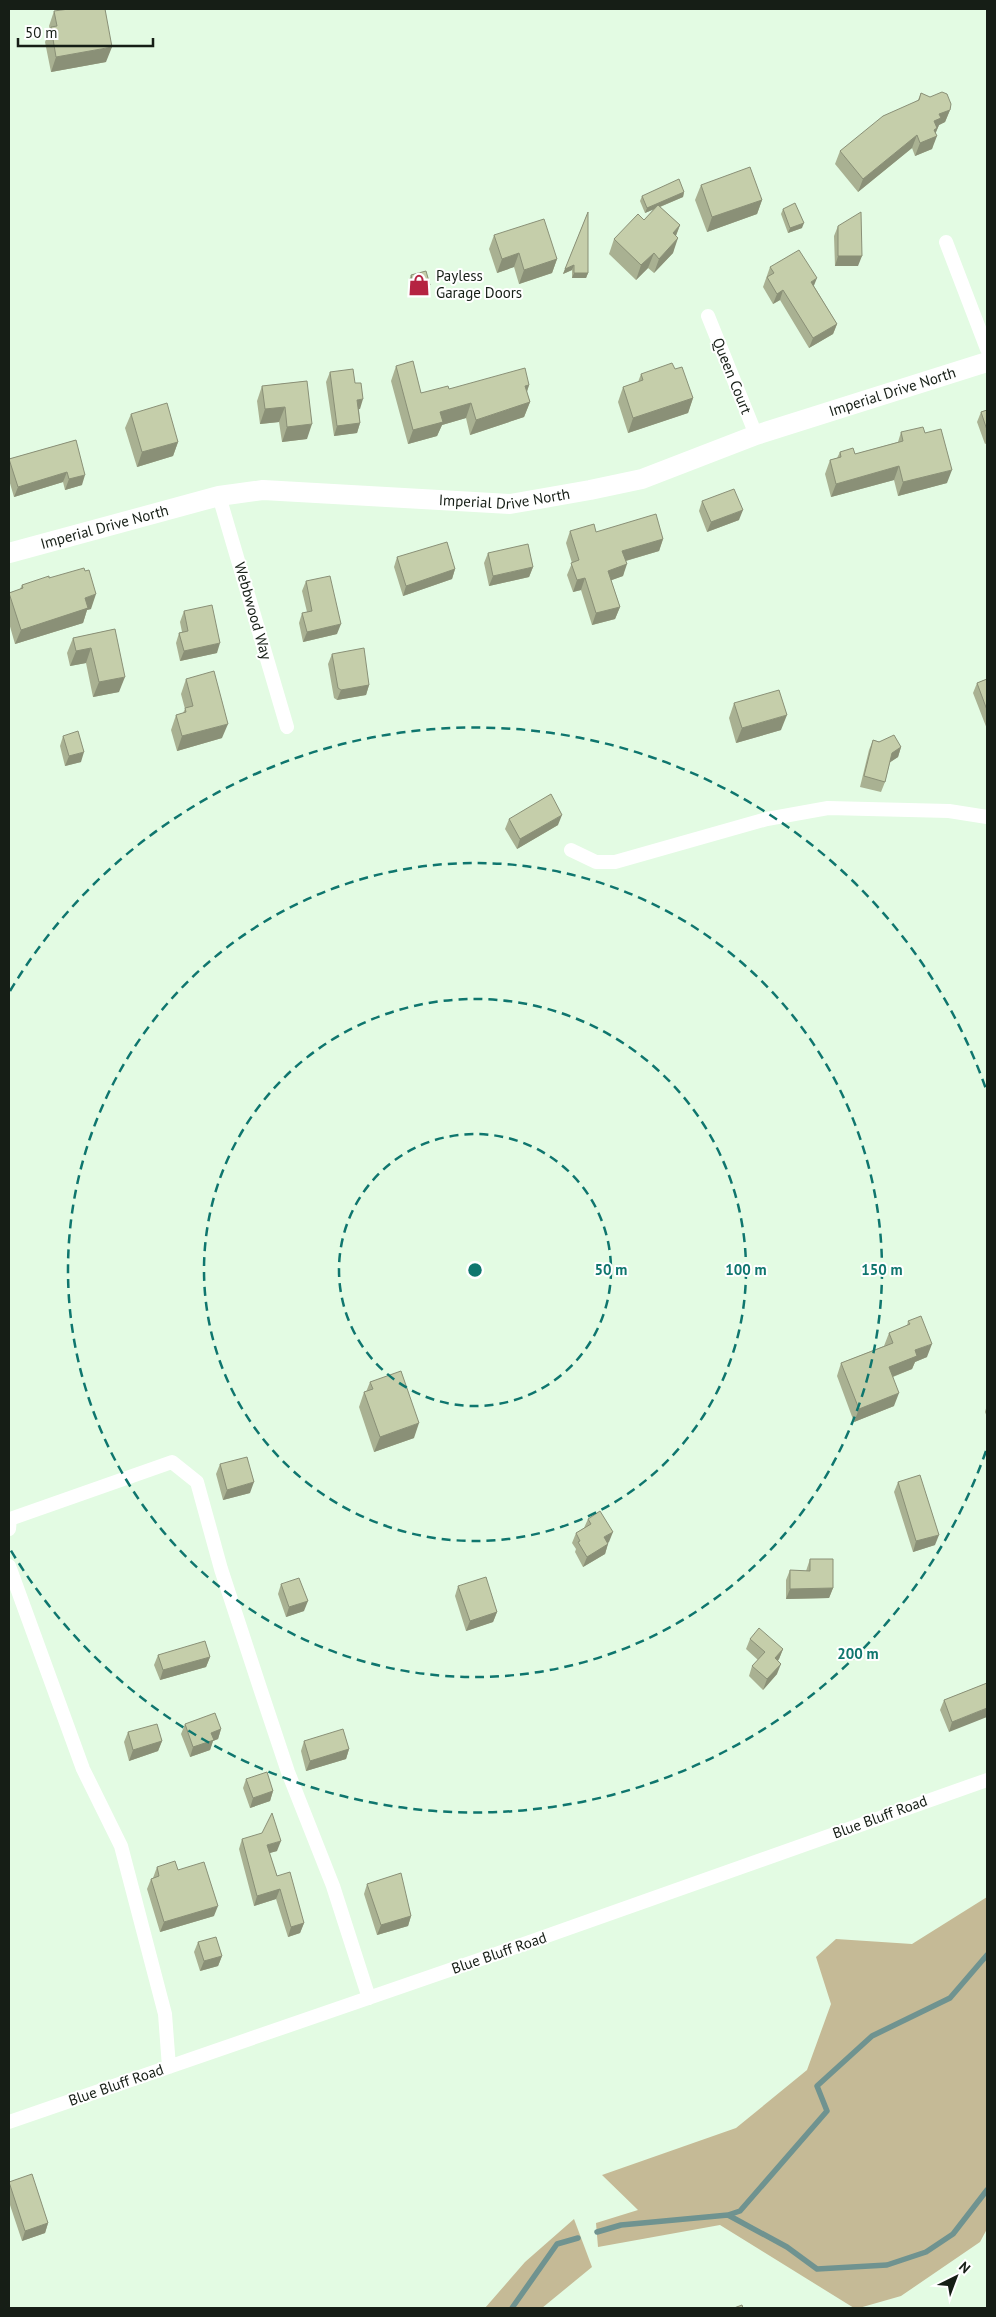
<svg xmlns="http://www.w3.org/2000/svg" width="996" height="2317" font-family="'PT Sans',sans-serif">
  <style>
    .forest { fill: #c5ba96 }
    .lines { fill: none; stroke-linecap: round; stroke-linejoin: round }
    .stream { stroke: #6f9390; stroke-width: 5.5 }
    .street { stroke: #fff; stroke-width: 14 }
    .secondary { stroke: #fff; stroke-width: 20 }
    .wall { fill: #a9b192 }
    .shaded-wall { fill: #8a9077 }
    .building { fill: #c5ceaa; stroke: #8a9077 }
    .ring { fill: none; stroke: #0f766e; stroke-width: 2.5; stroke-dasharray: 9 6 }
    .labels { text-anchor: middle; stroke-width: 4; stroke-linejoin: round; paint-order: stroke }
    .poi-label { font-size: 15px; fill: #161e16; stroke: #fff; text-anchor: start }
    .street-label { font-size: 15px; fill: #161e16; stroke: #fff }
    .centre { fill: #0f766e; stroke: #fff; stroke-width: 2.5 }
    .ring-label { font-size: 15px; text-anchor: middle; font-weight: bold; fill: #0f766e; stroke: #fff; stroke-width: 4; stroke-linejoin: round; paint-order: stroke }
  </style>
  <rect width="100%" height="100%" fill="#e3fbe3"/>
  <path class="forest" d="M987,1897V2229L980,2242L901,2296L859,2308H854L720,2225L598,2247L596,2223L638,2210L602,2175L736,2128L807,2070L831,2004L816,1957L836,1939L912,1944Z
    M574,2219L592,2267L542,2308H485L525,2262Z"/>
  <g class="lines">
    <path class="stream" d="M728,2215L740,2211L827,2111L817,2086L872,2036L950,1998L987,1955
      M597,2232L621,2225L728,2215L787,2247L817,2269L887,2265L926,2252L953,2234L987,2190
      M512,2308L557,2244L578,2238"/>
    <path class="street" d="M946,242L987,349
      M708,316L756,435
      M219,496L287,727
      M571,850L596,862H615L767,819L828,808L949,811L987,817
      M9,1529L10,1519L172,1462L197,1482L221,1569L260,1688L288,1772L333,1886L369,1998
      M9,1566L83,1769L121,1846L165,2014L169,2067
      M9,2122L493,1955L987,1780"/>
    <path class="secondary" id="s1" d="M9,553L219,496L263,490L510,504L590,490L642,479L756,435L987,362"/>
  </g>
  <path class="wall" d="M54,11L106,62L51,72L45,42L50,30L49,26Z
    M921,93L950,110L945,122L939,125L935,134L932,149L915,156L912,148L858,192L835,164L840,151L918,100Z
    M701,185L762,200L757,214L707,232L695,200Z
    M684,192L683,197L660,207L680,225L676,236L673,253L654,273L648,268L636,280L609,254L614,239L644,220L654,209L645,213L640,201L642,196Z
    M783,209L802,228L788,233L781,214Z
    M588,212V273L586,278H572V270L563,274Z
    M838,226L858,266H835L834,236Z
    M494,235L557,259L552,273L519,284L514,267L497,273L489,249Z
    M770,267L814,286L837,324L833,334L809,348L780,300L773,304L763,287Z
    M411,275L430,285L429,291L413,295L409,280Z
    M396,366L421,393L449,389L529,385L527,392L530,402L524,417L470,435L466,418L442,425L437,436L408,444L391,381Z
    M675,369L693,398L688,413L628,433L618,402L623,387L638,382L641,374Z
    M330,372L360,409H359L360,423L357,433L334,436L326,382Z
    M307,381V439L282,442L279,422L260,424L257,401L262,386Z
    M987,410V443L985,444L977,422L981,412Z
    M131,414L178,442L173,456L137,467L125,428Z
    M901,432L925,433L947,483L898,496L894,480L831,497L825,474L830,460L837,458L840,452L855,454L898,442Z
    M76,440L82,485L65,490L63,482L14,497L9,480V459Z
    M702,501L739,520L707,532L699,511Z
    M570,531L596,532L663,539L659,551L626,561L623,576L611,580L620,607L615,619L592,625L581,590L573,592L567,575L572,563L566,543Z
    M488,553L533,567L529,577L489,586L484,563Z
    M397,557L455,569L452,579L403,596L394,567Z
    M49,578L91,609L87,610L83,623L15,644L9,623V593L20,589L22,585Z
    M306,581L337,634L303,642L299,623L302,613L307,612L302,591Z
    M184,611L217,653L180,661L176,643L179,633L182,632L180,622Z
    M115,629L119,692L93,697L86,663L70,666L67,653L73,638Z
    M332,654L369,685L366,695L337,700L334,698L328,664Z
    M186,679L222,738L177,751L171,730L176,715L183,713L185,709L181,694Z
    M987,679V729L973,693L977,683Z
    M734,703L781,730L736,743L729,718Z
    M63,736L81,762L65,766L60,746Z
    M873,740L901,747L898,757L890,762L885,782L881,792L860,787L869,750Z
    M509,819L558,825L517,849L505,829Z
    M908,1321L927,1357L915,1362L912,1369L893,1377L894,1406L854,1422L837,1376L841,1363L884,1346L889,1333L907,1326Z
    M370,1382L414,1438L374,1452L359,1407L364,1392H366Z
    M987,1405V1417L985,1412Z
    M220,1464L250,1493L223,1500L216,1474Z
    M898,1482L935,1545L913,1552L894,1492Z
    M588,1519L609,1542L608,1543L605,1554L583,1567L575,1552L576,1549L572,1543L576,1533L584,1528Z
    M810,1559L833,1588L829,1598L786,1599V1580L790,1570L806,1571Z
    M281,1584L304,1611L286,1617L278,1594Z
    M458,1586L497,1612L493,1622L466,1631L455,1596Z
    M750,1639L783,1649L779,1659L778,1661L777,1674L763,1690L749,1676L752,1666L758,1660L746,1649Z
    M158,1655L210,1657L206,1667L160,1680L154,1665Z
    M987,1683L949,1732L940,1710L944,1700Z
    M185,1724L221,1729L218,1739L213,1741L210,1750L190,1757L181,1734Z
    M128,1732L162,1741L158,1751L129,1761L124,1742Z
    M304,1741L349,1749L346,1759L306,1771L301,1751Z
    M246,1779L273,1791L270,1801L250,1808L243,1788Z
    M242,1839L277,1851L269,1853L277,1876L304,1923L300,1933L288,1937L276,1899L254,1906L239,1849Z
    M157,1867L178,1870L214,1916L160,1932L147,1889L151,1879L153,1878Z
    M367,1884L411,1916L408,1926L377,1935L364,1894Z
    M198,1942L222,1956L218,1966L200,1971L194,1952Z
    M9,2182L48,2223L45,2233L22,2241L9,2202Z"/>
  <path class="shaded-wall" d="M112,47L106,62L51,72L56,57Z
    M950,110L945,122L939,125L934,137L937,136L932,149L915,156L920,143L939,114Z
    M917,135L912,148L858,192L863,179Z
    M684,192L683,197L645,213L647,208Z
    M762,200L757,214L707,232L712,217Z
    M804,223L802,228L788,233L790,228Z
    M680,225L674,240L673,233Z
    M678,238L673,253L654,273L659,259Z
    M519,253L514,267L497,273L502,259Z
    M654,253L648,268L636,280L641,265Z
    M838,256H862L858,266H835Z
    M557,259L552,273L519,284L524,270Z
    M574,265L572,270L563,274L565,269Z
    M574,273H588L586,278H572Z
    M817,278L813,288L811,282Z
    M430,285L429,291L413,295L415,290Z
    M783,290L780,300L773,304L777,294Z
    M837,324L833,334L809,348L813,338Z
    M529,385L524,400L525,386Z
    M693,398L688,413L628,433L633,418Z
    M363,399L360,409L354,410L357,400Z
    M530,402L524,417L470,435L476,420Z
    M471,403L466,418L442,425L437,436L408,444L413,430L440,412Z
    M285,407L279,422L260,424L265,409Z
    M360,423L357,433L334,436L337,426Z
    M312,424L307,439L282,442L287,427Z
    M178,442L173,456L137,467L142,452Z
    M899,466L894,480L831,497L836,484Z
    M952,470L947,483L898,496L903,482Z
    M67,472L63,482L14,497L18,487Z
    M85,475L82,485L65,490L69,479Z
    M743,510L739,520L707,532L711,522Z
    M663,539L659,551L618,563L622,551Z
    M627,564L623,576L604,583L608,571Z
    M533,567L529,577L489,586L493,576Z
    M455,569L452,579L403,596L406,586Z
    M585,578L581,590L573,592L577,580Z
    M96,594L91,609L87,610L83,623L15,644L21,630L85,598Z
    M620,607L615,619L592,625L596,613Z
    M341,624L337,634L303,642L307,632Z
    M220,643L217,653L180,661L184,651Z
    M91,648L86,663L70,666L76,651Z
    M125,677L119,692L93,697L99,682Z
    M369,685L366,695L337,700L341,690Z
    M787,715L781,730L736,743L742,728Z
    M228,724L222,738L177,751L182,736Z
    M901,747L898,757L889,763L892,753Z
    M84,752L81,762L65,766L69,756Z
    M562,815L558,825L517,849L520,839Z
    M932,1344L927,1357L915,1362L912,1369L884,1380L889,1367L915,1350Z
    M899,1393L894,1406L854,1422L859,1409Z
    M419,1423L414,1438L374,1452L380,1437Z
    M254,1482L250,1493L223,1500L227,1490Z
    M613,1532L609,1542L600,1547L604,1537Z
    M939,1535L935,1545L913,1552L916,1541Z
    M608,1544L605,1554L583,1567L587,1557Z
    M833,1588L829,1598L786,1599L790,1589Z
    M308,1601L304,1611L286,1617L289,1607Z
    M497,1612L493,1622L466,1631L470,1621Z
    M783,1649L779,1659L771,1668L775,1658Z
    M210,1657L206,1667L160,1680L163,1670Z
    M781,1664L777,1674L763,1690L767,1679Z
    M987,1708V1717L949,1732L952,1722Z
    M221,1729L218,1739L213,1741L210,1750L190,1757L193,1747L211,1733Z
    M162,1741L158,1751L129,1761L133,1750Z
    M349,1749L346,1759L306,1771L310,1761Z
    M273,1791L270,1801L250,1808L253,1798Z
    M281,1841L277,1851L263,1855L267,1845Z
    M280,1889L276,1899L254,1906L257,1896Z
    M218,1906L214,1916L160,1932L164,1922Z
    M411,1916L408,1926L377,1935L381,1925Z
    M304,1923L300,1933L288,1937L291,1927Z
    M222,1956L218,1966L200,1971L204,1961Z
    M48,2223L45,2233L22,2241L25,2231Z"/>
  <path class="building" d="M69,9H105L112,47L56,57L51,27L57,26L54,11Z
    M942,92L947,94L951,104L950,110L939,114L941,118L934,121L937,128L934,130L937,136L920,143L917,135L863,179L840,151L883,116L919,100L921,93L930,97Z
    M750,167L762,200L712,217L701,185Z
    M679,179L684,192L647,208L642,196Z
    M795,203L804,223L790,228L783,209Z
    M658,205L680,225L673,233L678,238L659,259L654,253L641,265L614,239L638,214L644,220Z
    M588,212V273H574V265L565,269Z
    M861,212L862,256H838V226Z
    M544,219L557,259L524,270L519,253L502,259L494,235Z
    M799,250L817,278L811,282L837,324L813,338L783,290L777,294L767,277L774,273L770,267Z
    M426,271L430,285L415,290L411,275Z
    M413,361L421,393L448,386L449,389L525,368L529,385L525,386L530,402L476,420L471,403L440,412L443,422L413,430L396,366Z
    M672,363L675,369L682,367L693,398L633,418L623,387L643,380L641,374Z
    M353,369L355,383H361L363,399L357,400L360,423L337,426L330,372Z
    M307,381L312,424L287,427L285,407L265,409L262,386Z
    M167,403L178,442L142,452L131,414Z
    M987,410V430L981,412Z
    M923,427L925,433L941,429L952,470L903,482L899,466L836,484L830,460L841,457L840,452L853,448L855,454L903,441L901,432Z
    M76,440L85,475L69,479L67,472L18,487L9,459Z
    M734,489L743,510L711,522L702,501Z
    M656,514L663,539L622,551L627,564L608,571L620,607L596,613L585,578L577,580L571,563L579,560L570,531L594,524L596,532Z
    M447,542L455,569L406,586L397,557Z
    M528,544L533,567L493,576L488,553Z
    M84,568L85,571L89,570L96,594L85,598L88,608L21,630L9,593L23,588L22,585L49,576V578Z
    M330,576L341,624L307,632L302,613L312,611L306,581Z
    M212,605L220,643L184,651L179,633L188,631L184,611Z
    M115,629L125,677L99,682L91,648L76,651L73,638Z
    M364,648L369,685L341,690L338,688L332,654Z
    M214,671L228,724L182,736L176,715L186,712L185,708L193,706L186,679Z
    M987,679V710L977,683Z
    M779,690L787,715L742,728L734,703Z
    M78,731L84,752L69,756L63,736Z
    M894,735L901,747L892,753L885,782L864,776L873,740L879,742Z
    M551,794L562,815L520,839L509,819Z
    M921,1316L932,1344L915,1350L917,1356L889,1367L899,1393L859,1409L841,1363L893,1343L889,1333L910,1324L908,1321Z
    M401,1371L419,1423L380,1437L364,1392L373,1389L370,1382Z
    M247,1457L254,1482L227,1490L220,1464Z
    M920,1475L939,1535L916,1541L898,1482Z
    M600,1511L613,1532L604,1537L608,1544L587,1557L578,1542L580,1541L576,1533L591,1524L588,1519Z
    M810,1559H833V1588L790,1589V1570L810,1571Z
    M486,1577L497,1612L470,1621L458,1586Z
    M299,1578L308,1601L289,1607L281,1584Z
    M759,1628L783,1649L775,1658L781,1664L767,1679L752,1666L765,1652L750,1639Z
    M205,1641L210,1657L163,1670L158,1655Z
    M987,1683V1708L952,1722L944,1700Z
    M215,1713L221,1729L211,1733L214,1740L193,1747L185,1724Z
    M157,1724L162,1741L133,1750L128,1732Z
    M343,1729L349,1749L310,1761L304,1741Z
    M267,1772L273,1791L253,1798L246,1779Z
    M272,1813L281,1841L267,1845L277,1876L290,1872L304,1923L291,1927L280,1889L257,1896L242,1839L262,1833Z
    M175,1861L178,1870L204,1862L218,1906L164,1922L151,1879L159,1876L157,1867Z
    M401,1873L411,1916L381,1925L367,1884Z
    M216,1937L222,1956L204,1961L198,1942Z
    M32,2174L48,2223L25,2231L9,2182Z
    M742,2305L743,2308H734Z"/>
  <g class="ring">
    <circle cx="475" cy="1270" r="136"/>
    <circle cx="475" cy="1270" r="271"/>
    <circle cx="475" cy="1270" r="407"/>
    <path d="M986 1451A542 542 0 0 1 10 1549M10 991A542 542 0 0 1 986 1089"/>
  </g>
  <defs>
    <g id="shop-bare" transform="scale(1.725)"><path d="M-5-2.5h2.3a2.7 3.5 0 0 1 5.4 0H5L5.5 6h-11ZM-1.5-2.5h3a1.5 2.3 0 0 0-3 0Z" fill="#b52342" stroke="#fff" stroke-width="2.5" paint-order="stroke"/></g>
  </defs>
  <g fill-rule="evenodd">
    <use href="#shop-bare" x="419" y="285"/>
  </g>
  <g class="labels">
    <g class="poi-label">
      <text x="436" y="281">Payless<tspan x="436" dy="17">Garage Doors</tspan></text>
    </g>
    <g class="street-label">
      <text transform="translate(732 376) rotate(68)" y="5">Queen Court</text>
      <text dy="5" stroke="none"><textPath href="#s1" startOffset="909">Imperial Drive North</textPath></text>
      <text dy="5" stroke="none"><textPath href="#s1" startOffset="504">Imperial Drive North</textPath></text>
      <text dy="5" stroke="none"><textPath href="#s1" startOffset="99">Imperial Drive North</textPath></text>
      <text transform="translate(253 611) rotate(74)" y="5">Webbwood Way</text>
      <text transform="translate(880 1817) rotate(-20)" y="5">Blue Bluff Road</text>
      <text transform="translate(499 1953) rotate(-19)" y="5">Blue Bluff Road</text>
      <text transform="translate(116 2085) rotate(-19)" y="5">Blue Bluff Road</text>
    </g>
  </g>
  <circle cx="475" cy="1270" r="8" class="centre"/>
  <g class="ring-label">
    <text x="611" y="1275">50 m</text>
    <text x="746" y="1275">100 m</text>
    <text x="882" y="1275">150 m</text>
    <text x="858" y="1659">200 m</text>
  </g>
  <rect width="996" height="2317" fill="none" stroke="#161e16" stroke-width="20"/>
  <g transform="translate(956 2277) rotate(42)" stroke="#ffffff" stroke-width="4" paint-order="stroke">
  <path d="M0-4L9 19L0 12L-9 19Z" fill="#161e16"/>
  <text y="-8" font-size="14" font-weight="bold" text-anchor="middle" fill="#161e16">N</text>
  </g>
  <path d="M18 38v8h135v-8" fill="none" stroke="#161e16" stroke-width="2.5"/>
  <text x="25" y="38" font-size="15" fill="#161e16" stroke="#ffffff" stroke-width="4" paint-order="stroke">50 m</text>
</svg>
